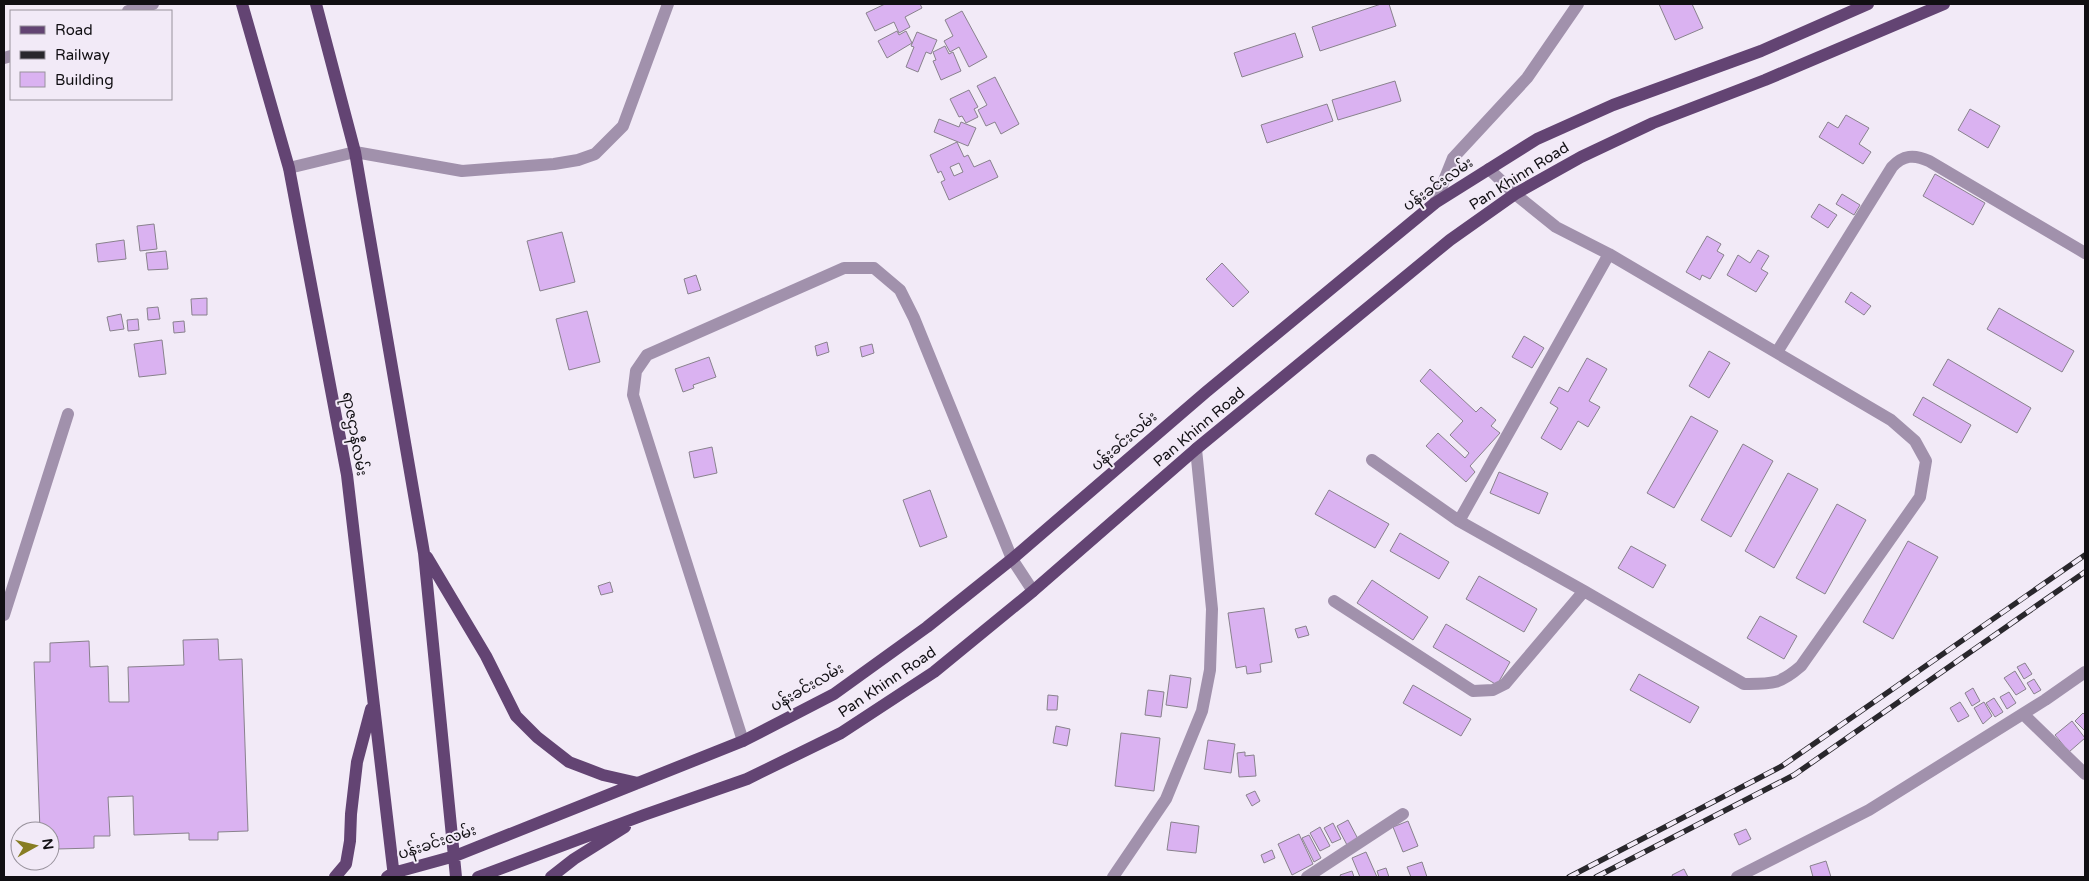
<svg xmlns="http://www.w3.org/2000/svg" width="2089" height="881" font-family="'Varela Round','Noto Sans Myanmar',sans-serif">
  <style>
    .building { fill: #dab2f1; stroke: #89828d; fill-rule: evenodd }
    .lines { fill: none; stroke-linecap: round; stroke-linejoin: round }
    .minor { stroke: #a191ac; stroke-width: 12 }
    .major { stroke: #634473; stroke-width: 12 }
    .rail-casing { stroke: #29272c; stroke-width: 5.5 }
    .rail { stroke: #f2eaf7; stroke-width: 4; stroke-dasharray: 11; stroke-linecap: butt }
    .labels { text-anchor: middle; stroke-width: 4; stroke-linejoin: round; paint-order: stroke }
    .street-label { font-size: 15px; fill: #110f13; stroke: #f2eaf7 }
  </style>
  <rect width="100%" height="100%" fill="#f2eaf7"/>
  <path class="building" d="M885,4H920L922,8L905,17L910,27L899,33L894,22L875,31L866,13Z
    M1381,4H1389L1396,26L1320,51L1312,27Z
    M1659,4H1692L1703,28L1675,40Z
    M962,11L987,57L969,67L959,47L950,52L944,41L953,36L945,20Z
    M897,31L899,35L906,31L912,43L887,58L878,41Z
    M917,32L937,40L931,54L926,52L918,72L906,67L914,47L911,46Z
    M1295,33L1303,57L1242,77L1234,53Z
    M945,46L949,54L953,52L961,71L941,80L933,61L936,60L933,52Z
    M995,77L1019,124L1001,134L995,122L986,126L978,110L987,105L977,86Z
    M1395,81L1401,101L1338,120L1332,100Z
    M969,90L978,107L974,109L978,117L966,123L962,116L959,117L950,99Z
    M1327,104L1333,121L1267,143L1261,125Z
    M1970,109L2000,126L1988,148L1958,130Z
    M1846,115L1869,128L1859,144L1871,152L1863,164L1819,137L1828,122L1838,128Z
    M939,119L959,127L961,122L976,128L968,146L934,132Z
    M957,142L964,157L968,155L974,167L990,160L998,177L949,200L941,182L945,180L941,171L938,173L930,155ZM959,163L963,172L954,176L950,167Z
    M1935,174L1985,203L1973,225L1923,196Z
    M1842,194L1860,205L1854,215L1836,204Z
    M1819,204L1837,215L1828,228L1811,217Z
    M154,224L157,249L140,251L137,226Z
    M562,232L575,282L540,291L527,241Z
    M1707,236L1721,244L1717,251L1724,255L1710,279L1702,275L1700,280L1686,272Z
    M124,240L126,259L98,262L96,244Z
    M1758,250L1769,256L1761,269L1768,273L1756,292L1727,275L1738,255L1750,263Z
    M166,251L168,269L148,270L146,253Z
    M1222,263L1249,292L1233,307L1206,279Z
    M696,275L701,290L688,294L684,279Z
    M1851,292L1871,306L1864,315L1845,302Z
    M207,298V315H192L191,299Z
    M158,307L160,319L148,320L147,308Z
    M1999,308L2074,351L2062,372L1987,329Z
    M587,311L600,362L569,370L556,319Z
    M121,314L124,329L110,331L107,317Z
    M138,319L139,330L128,331L127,320Z
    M184,321L185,332L174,333L173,322Z
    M1524,336L1544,348L1532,368L1512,357Z
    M162,340L166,374L139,377L134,344Z
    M827,342L829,352L817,356L815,346Z
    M872,344L874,353L862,357L860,347Z
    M1709,351L1730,363L1709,398L1689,386Z
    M709,357L716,377L693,385L694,388L683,392L675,369Z
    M1587,358L1607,369L1589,401L1600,407L1588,427L1578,421L1561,450L1541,438L1558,408L1550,403L1559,387L1568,392Z
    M1948,359L2031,408L2017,433L1933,385Z
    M1430,369L1476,412L1481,407L1496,420L1491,426L1500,433L1470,466L1475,472L1466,482L1426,446L1438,433L1465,458L1469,453L1450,435L1463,421L1420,381Z
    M1923,397L1971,425L1961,443L1913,415Z
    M1691,416L1718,431L1674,508L1647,493Z
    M1743,444L1773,461L1731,537L1701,520Z
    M712,447L717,473L694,478L689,452Z
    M1499,472L1548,493L1539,514L1490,493Z
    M1788,473L1818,489L1774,568L1745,551Z
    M930,490L947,537L920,547L903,500Z
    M1329,490L1389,524L1375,548L1315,514Z
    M1837,504L1866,520L1825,594L1796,578Z
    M1400,533L1449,562L1439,579L1390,551Z
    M1908,541L1938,557L1893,639L1863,622Z
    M1631,546L1666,565L1653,588L1618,568Z
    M1479,576L1537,609L1524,632L1466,599Z
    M1372,580L1428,617L1413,640L1357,603Z
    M610,582L613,592L601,595L598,586Z
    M1264,608L1272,662L1260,664L1261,672L1247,674L1246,666L1236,668L1228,613Z
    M1760,616L1797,636L1784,659L1747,638Z
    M1446,624L1510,662L1497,685L1433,647Z
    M1306,626L1309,635L1298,638L1295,629Z
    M218,639L219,660L242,659L248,831L218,832V840H189V833L134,835L133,796L108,797L110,836H94V848L57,849V836H50V831H40L34,662H50V643L89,641L90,667L108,666L109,702H129L128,667L184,665L183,640Z
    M2025,663L2032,674L2024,679L2017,667Z
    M2015,671L2026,689L2016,695L2004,678Z
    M1639,674L1699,707L1690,723L1630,690Z
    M1170,675L1191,678L1187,708L1166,705Z
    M2034,679L2041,690L2034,694L2027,683Z
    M1413,685L1471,719L1461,736L1403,703Z
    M1973,688L1980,701L1972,706L1965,693Z
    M1148,690L1164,692L1161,717L1145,715Z
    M2009,692L2016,703L2007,709L2000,697Z
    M1048,695L1058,696L1057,710H1047Z
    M1994,698L2003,712L1995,717L1986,703Z
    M1960,702L1969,716L1958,722L1950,708Z
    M1984,702L1992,716L1983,724L1974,708Z
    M2083,713L2085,715V731L2075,721Z
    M2072,721L2085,738L2069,752L2055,735Z
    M1056,726L1070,729L1067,746L1053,743Z
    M1121,733L1160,738L1154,791L1115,786Z
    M1208,740L1235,744L1231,773L1204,769Z
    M1245,752V756L1254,755L1256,776L1239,777L1237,753Z
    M1255,791L1260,801L1252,806L1246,795Z
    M1348,820L1358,839L1347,845L1337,826Z
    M1408,821L1418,846L1403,852L1393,827Z
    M1171,822L1199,826L1196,853L1167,850Z
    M1333,823L1341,839L1332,843L1324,828Z
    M1320,827L1330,846L1320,851L1310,833Z
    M1746,829L1751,839L1739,845L1734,834Z
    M1299,834L1313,864L1292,875L1278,844Z
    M1309,835L1321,858L1314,862L1302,838Z
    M1272,850L1275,858L1264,863L1261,855Z
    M1366,852L1377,877H1360L1352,858Z
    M1826,861L1831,877H1813L1810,866Z
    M1422,862L1427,877H1411L1407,867Z
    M1386,868L1389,877H1379L1377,871Z
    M1684,869L1688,877H1673L1672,875Z
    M1352,871L1354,877H1341L1340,875Z"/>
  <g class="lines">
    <path class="minor" d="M128,11L153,4
      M4,58L11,56
      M289,168L355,152L462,171L554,164L578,160L595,154L623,126L668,4
      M1435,203L1453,158L1527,78L1578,4
      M1777,352L1892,167C1903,155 1914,154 1929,161L2085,253
      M1372,460L1459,521L1584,591L1744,684C1772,684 1779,685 1801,666L1920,497L1926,461L1915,441L1891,420L1609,254L1556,227L1515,194L1489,169
      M1459,521L1609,254
      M1334,601L1473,691L1493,690L1505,684L1584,591
      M4,615L68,414
      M2023,714L2085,774
      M743,741L633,395L636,371L647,355L844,268H874L900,290L914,318L1012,559L1033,591
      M1113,877L1166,799L1202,711L1210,670L1212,609L1196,449
      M1307,877L1403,814
      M1737,877L1869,810L2045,700L2085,672"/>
    <path class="major" d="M242,4L289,168L347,475L394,877
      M316,4L355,152L424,553L456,877
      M427,557L486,656L516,716L537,737L569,762L603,775L638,783
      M335,877L346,864L350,841L351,814L357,762L371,709
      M387,877L393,873L455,856L743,741L834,694L927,627L1012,559L1206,392L1435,203L1537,139L1613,105L1761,51L1868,4
      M478,877L644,815L747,779L841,733L934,672L1033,591L1196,449L1450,240L1515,194L1581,157L1653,123L1765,80L1944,4
      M551,877L574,859L625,827"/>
    <g class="rail-casing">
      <path id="rail" d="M1569,877L1782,766L2085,555
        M1596,877L1794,775L2085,572"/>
    </g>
    <use href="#rail" class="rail"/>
  </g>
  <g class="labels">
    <g class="street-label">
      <text transform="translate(1519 176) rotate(-32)" y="5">Pan Khinn Road</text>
      <text transform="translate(1438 184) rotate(-35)" y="5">ပန်းခင်းလမ်း</text>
      <text transform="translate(1199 427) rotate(-40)" y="5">Pan Khinn Road</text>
      <text transform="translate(355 434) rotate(80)" y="5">ရာဇဌာနီလမ်း</text>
      <text transform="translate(1124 441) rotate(-41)" y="5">ပန်းခင်းလမ်း</text>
      <text transform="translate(887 682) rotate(-34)" y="5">Pan Khinn Road</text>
      <text transform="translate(807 687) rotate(-30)" y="5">ပန်းခင်းလမ်း</text>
      <text transform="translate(437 842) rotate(-18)" y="5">ပန်းခင်းလမ်း</text>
    </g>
  </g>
  <rect width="2089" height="881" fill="none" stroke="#110f13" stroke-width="10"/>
  <rect x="10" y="10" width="162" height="90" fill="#f2eaf7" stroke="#98929c"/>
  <rect x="20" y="26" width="25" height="8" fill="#634473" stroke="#98929c"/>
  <text x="55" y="35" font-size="15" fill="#110f13">Road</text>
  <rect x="20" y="51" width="25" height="8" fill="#29272c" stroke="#98929c"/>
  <text x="55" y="60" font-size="15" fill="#110f13">Railway</text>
  <rect x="20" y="72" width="25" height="15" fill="#dab2f1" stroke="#98929c"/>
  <text x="55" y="85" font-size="15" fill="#110f13">Building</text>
  <g transform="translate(35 846) rotate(82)"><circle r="24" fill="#f2eaf7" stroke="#98929c"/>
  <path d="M0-4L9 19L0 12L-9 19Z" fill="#877d23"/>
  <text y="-8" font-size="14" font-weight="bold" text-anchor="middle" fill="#110f13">N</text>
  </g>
</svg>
